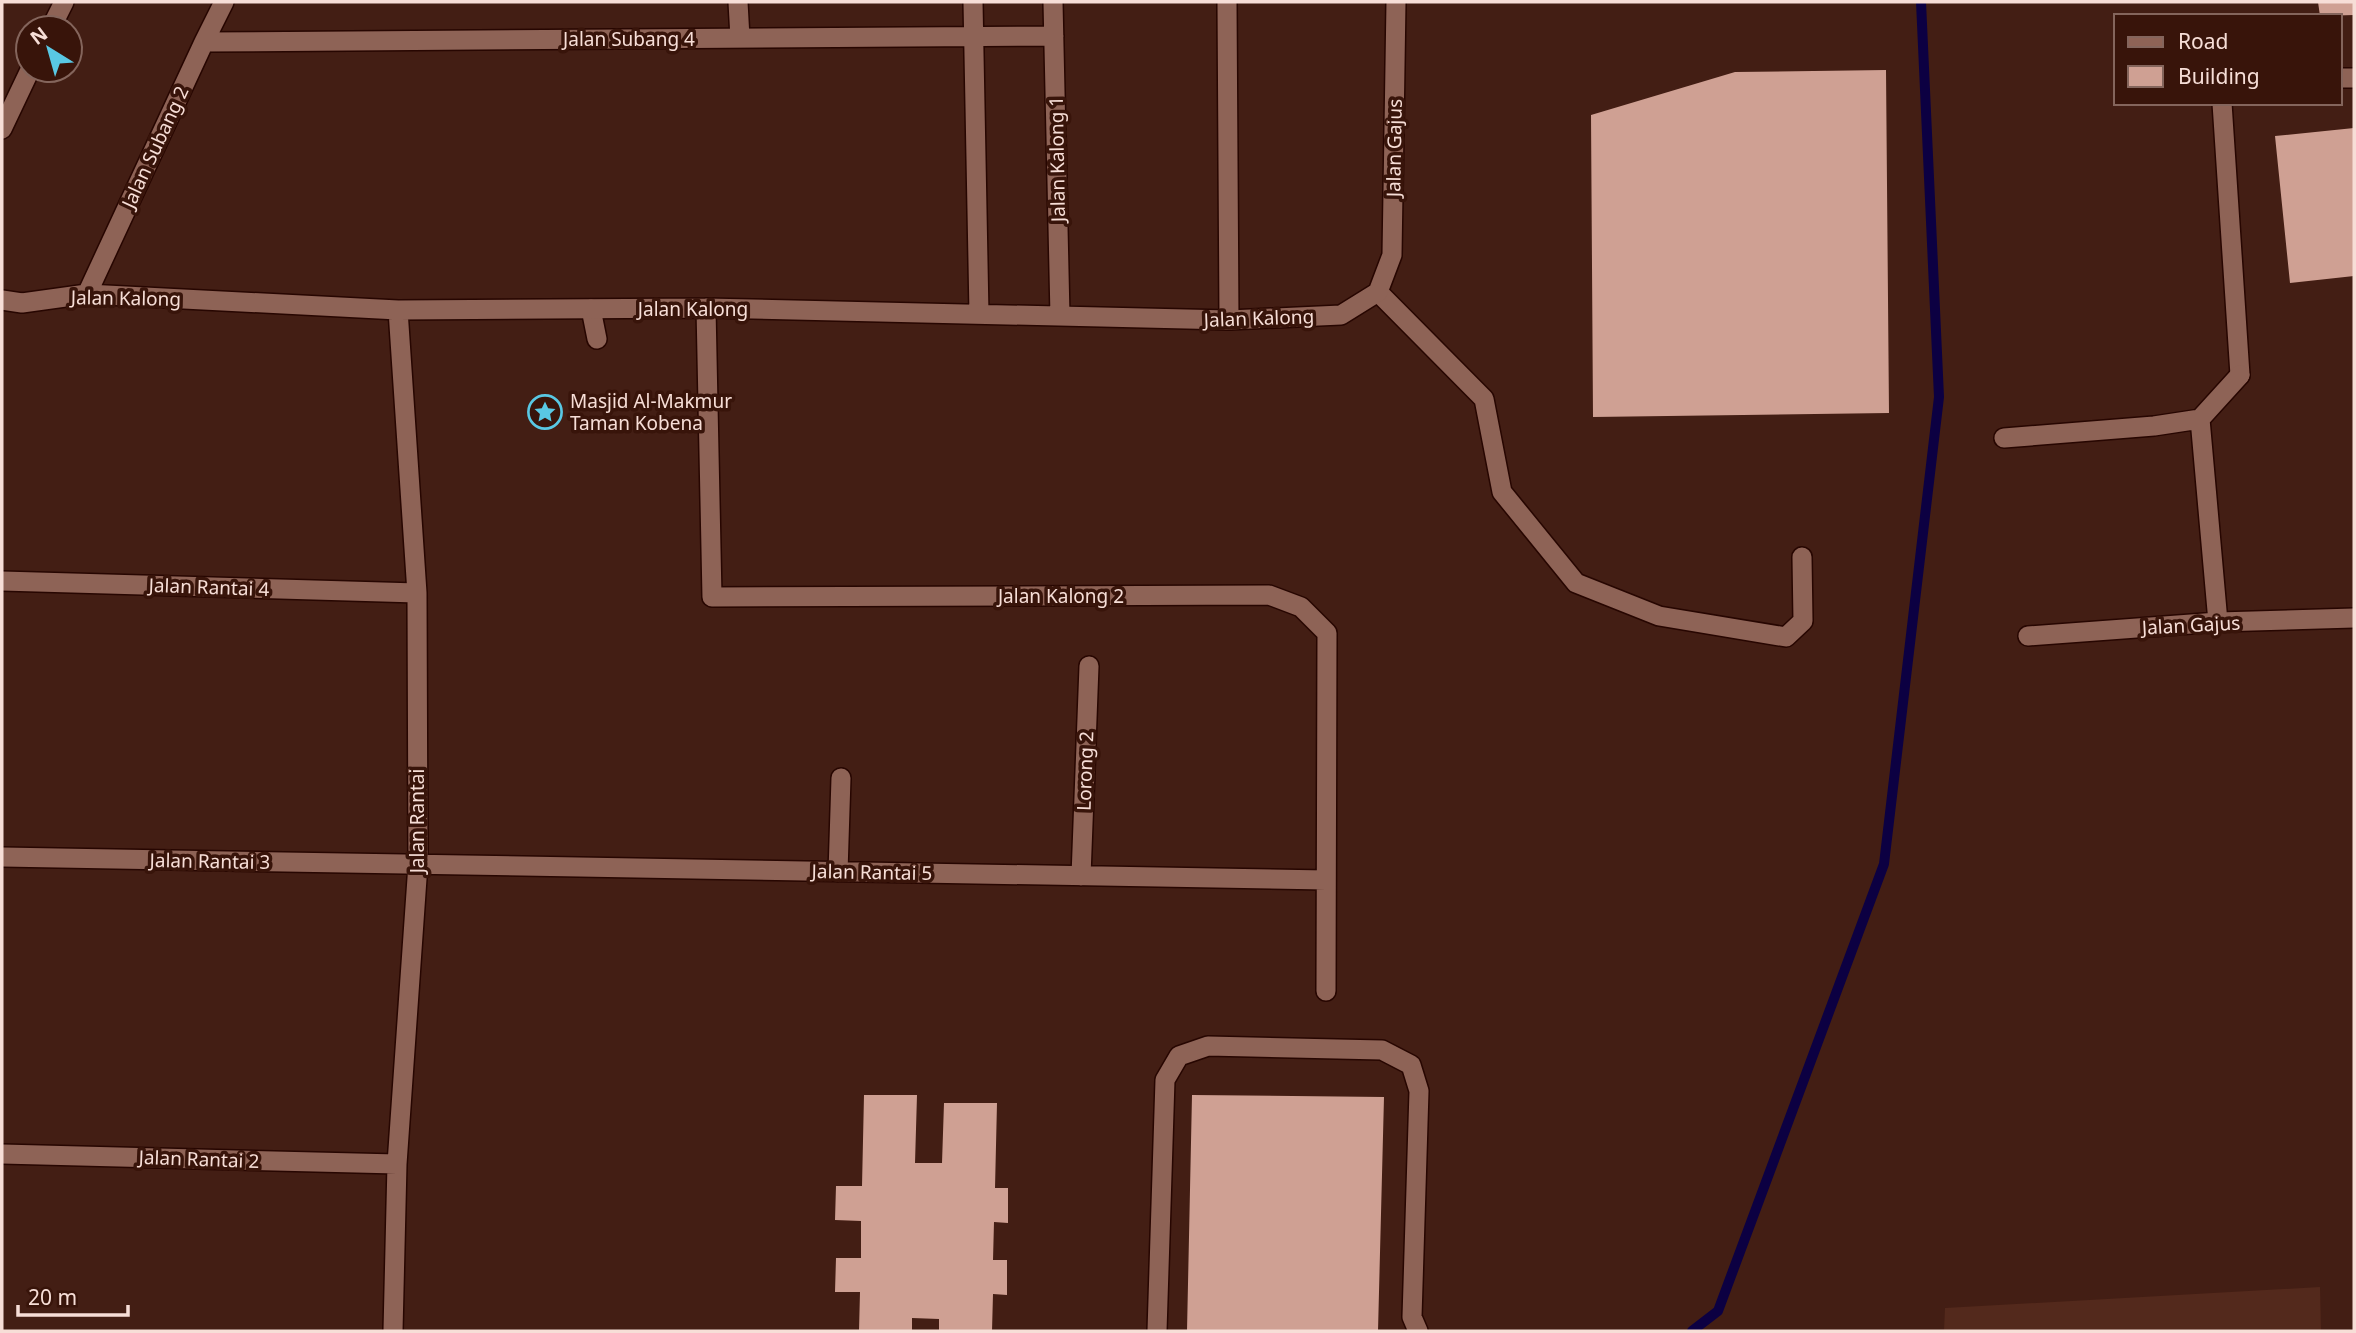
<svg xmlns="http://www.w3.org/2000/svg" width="2356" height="1333" font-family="'Noto Sans',sans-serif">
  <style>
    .built { fill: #53291c }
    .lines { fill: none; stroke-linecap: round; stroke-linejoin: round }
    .stream { stroke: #0c0042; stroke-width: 10 }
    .building { fill: #cfa093 }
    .service-casing { stroke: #270601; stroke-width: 22 }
    .minor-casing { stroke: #270601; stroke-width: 22 }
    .service { stroke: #8e6356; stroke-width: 19 }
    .minor { stroke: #8e6356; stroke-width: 19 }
    .labels { text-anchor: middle; stroke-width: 7; stroke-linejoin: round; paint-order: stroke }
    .street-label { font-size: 19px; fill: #f7ded7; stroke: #38140a }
    .poi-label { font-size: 19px; fill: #f7ded7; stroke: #38140a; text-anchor: start }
  </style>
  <rect width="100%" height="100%" fill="#431e14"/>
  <path class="built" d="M2320,1287L2321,1331H1944L1945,1308Z"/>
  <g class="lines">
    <path class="stream" d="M1692,1331L1718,1311L1884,864L1939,397L1921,2"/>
  </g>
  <path class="building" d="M2318,2H2354V15L2320,16Z
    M1886,70L1889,413L1593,417L1591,115L1735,72Z
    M2354,128V276L2290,283L2275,136Z
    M864,1095H917L915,1163H942L944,1103H997L995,1188H1008V1223L994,1222L993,1260H1007V1295L993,1294L992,1331H939V1319L912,1318V1331H859L860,1292H835L836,1258H861V1221L835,1220L836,1186H862Z
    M1192,1095L1384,1097L1378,1331H1187Z"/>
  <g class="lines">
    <g class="service-casing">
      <path id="service" d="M1227,2L1229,320
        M51,28L64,2
        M2340,78H2354
        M2222,103L2240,375
        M2,129L30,70
        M1378,292L1484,399L1502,492L1576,583L1659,616L1786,637L1803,621L1802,557
        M591,309L597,339
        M1157,1331L1165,1080L1179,1056L1208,1046L1382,1050L1411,1065L1419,1091L1412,1317L1418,1331"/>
    </g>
    <g class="minor-casing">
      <path id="minor" d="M738,2L740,38
        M973,2L979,314
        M1053,2L1060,316
        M204,42L1054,36
        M87,294L204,42L224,2
        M2,300L22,303L87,294L398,310L706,308L1229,320L1341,315L1378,292L1392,255L1396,2
        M706,308L712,597L1269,595L1301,607L1327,633L1326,991
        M2004,438L2154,426L2200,419
        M2,581L417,593
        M2218,622L2200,419L2240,375
        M2028,636L2218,622L2354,618
        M2,857L1326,880
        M838,872L841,778
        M1081,876L1089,666
        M2,1154L397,1164
        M393,1331L397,1164L418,864L417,593L398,310"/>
    </g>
    <use href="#service" class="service"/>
    <use href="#minor" class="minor"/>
  </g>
  <defs>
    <g id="sight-ring" transform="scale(1.75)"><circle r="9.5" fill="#38140a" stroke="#59c8e4" stroke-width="1.5"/><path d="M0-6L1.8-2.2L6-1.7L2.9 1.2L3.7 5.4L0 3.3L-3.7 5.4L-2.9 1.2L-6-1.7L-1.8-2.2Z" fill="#59c8e4"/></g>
  </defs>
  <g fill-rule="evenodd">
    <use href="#sight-ring" x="545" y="412"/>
  </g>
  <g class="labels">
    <g class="street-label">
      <text x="629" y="46">Jalan Subang 4</text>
      <text transform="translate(155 147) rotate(-65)" y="7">Jalan Subang 2</text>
      <text transform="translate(1394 148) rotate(-89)" y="7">Jalan Gajus</text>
      <text transform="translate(1057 159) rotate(-91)" y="7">Jalan Kalong 1</text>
      <text transform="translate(126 298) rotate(1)" y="7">Jalan Kalong</text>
      <text x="693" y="316">Jalan Kalong</text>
      <text transform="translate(1259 318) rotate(-2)" y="7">Jalan Kalong</text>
      <text transform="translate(209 587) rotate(2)" y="7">Jalan Rantai 4</text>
      <text x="1061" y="603">Jalan Kalong 2</text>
      <text transform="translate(2191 625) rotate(-3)" y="7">Jalan Gajus</text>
      <text transform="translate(1085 771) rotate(-88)" y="7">Lorong 2</text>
      <text transform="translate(417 821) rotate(-90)" y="7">Jalan Rantai</text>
      <text transform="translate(210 861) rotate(1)" y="7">Jalan Rantai 3</text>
      <text transform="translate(872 872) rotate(1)" y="7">Jalan Rantai 5</text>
      <text transform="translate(199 1159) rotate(2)" y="7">Jalan Rantai 2</text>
    </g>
    <g class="poi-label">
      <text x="570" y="408">Masjid Al-Makmur<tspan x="570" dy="22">Taman Kobena</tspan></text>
    </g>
  </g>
  <rect width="2356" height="1333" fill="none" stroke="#f7ded7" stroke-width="7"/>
  <rect x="2114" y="14" width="228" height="91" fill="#38140a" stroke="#84655c" stroke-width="2"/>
  <rect x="2128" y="37" width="35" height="10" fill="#8e6356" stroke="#84655c" stroke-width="2"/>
  <text x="2178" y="49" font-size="21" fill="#f7ded7">Road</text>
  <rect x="2128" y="66" width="35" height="21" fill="#cfa093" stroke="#84655c" stroke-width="2"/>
  <text x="2178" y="84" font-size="21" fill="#f7ded7">Building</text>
  <g transform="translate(49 49) rotate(323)"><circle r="33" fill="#38140a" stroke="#84655c" stroke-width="2"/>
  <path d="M0-5L12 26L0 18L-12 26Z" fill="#59c8e4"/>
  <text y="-10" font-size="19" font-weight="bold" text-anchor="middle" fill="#f7ded7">N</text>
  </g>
  <path d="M18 1305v10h110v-10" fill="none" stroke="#f7ded7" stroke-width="3.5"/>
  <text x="28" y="1305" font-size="21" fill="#f7ded7" stroke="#38140a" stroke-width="5" paint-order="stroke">20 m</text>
</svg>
